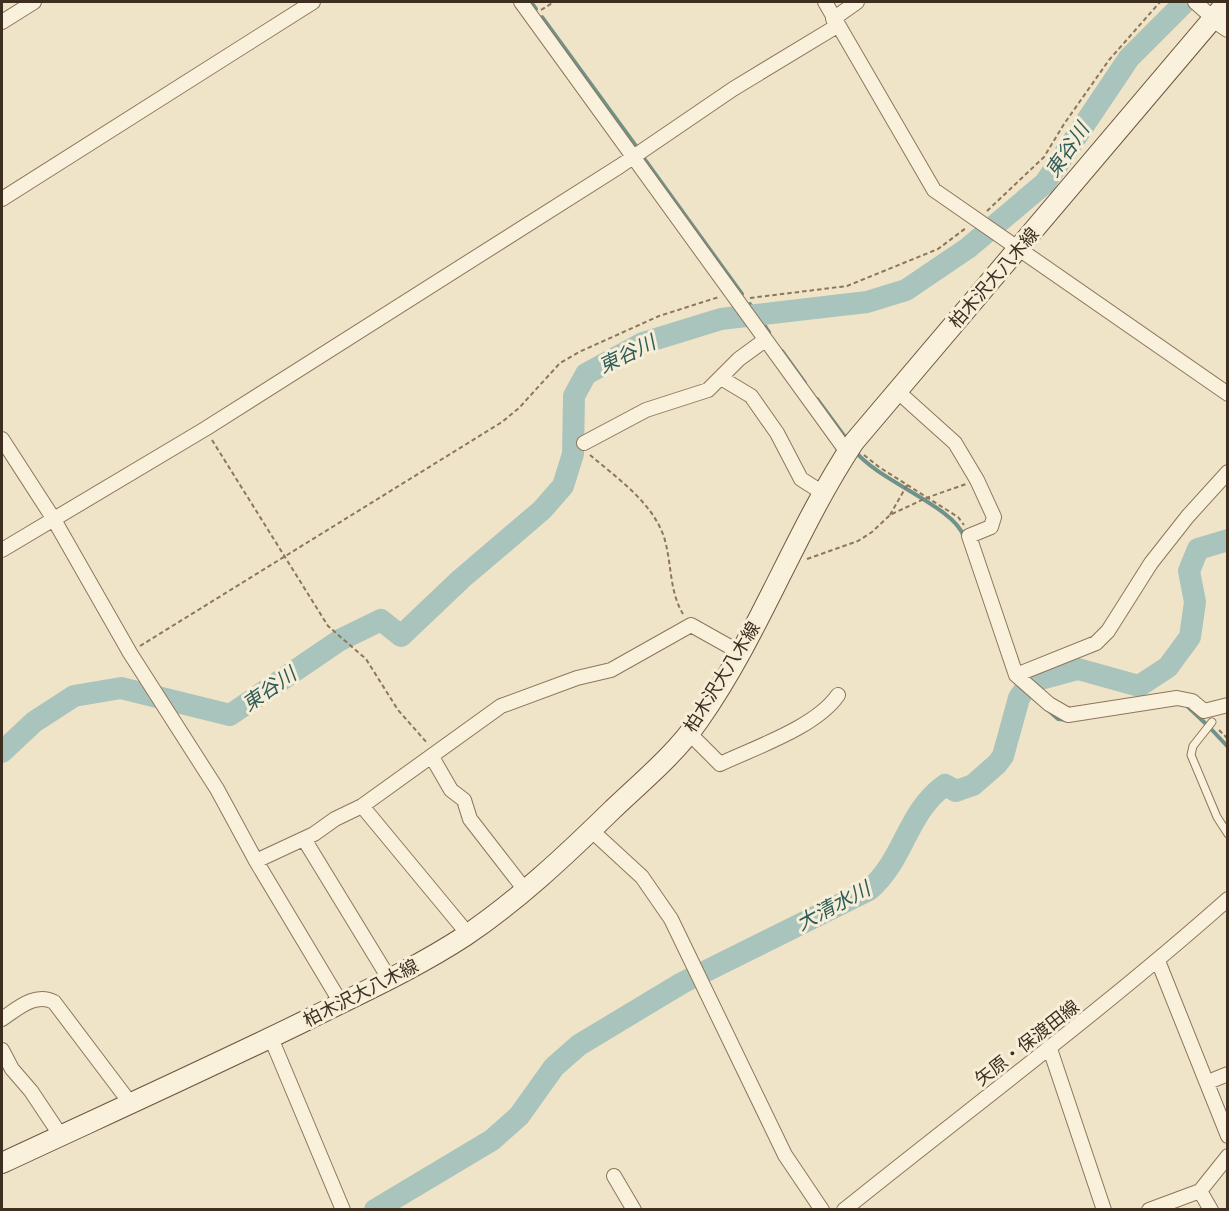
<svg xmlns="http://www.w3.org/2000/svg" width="1229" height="1211" font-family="Georgia,'Noto Sans JP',serif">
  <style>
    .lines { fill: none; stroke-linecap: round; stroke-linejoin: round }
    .stream { stroke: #6f938a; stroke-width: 4 }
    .river { stroke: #a9c4bc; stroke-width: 22 }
    .service-casing { stroke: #8d765c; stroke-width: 9 }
    .minor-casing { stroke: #8d765c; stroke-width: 16 }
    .tertiary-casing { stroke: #8d765c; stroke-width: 20 }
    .secondary-casing { stroke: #6f573f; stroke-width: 22 }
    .path { stroke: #8d765c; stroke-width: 2; stroke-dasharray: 4.5 3; stroke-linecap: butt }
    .service { stroke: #faf1dc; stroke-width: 7 }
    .minor { stroke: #faf1dc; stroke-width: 14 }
    .tertiary { stroke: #faf1dc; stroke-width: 18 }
    .secondary { stroke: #faf1dc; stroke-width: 20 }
    .labels { text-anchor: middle; stroke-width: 6; stroke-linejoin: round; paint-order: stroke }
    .street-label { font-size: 18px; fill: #3d2e20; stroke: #f7eed8 }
    .water-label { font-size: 20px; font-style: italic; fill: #2f5d5a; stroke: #f7eed8 }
  </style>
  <rect width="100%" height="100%" fill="#f0e4c8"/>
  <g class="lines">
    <path class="stream" d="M531,2L536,9
      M542,17L636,146
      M643,157L742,294
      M750,304L769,332
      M782,351L805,383
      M817,399L845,437
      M856,452C879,481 955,507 964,537
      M1186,705L1205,723
      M1048,710L1058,719L1070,720
      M1212,730L1228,747"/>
    <path class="river" d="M2,752L34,722L74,696L121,688L230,715L340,640L381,620L401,636L461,579L542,510L563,486L573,454L574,396L586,374L643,343L721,319L867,302L906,290L968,248L1045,183L1129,58L1185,2
      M375,1210L492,1140L519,1116L554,1067L579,1045L682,983L869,890C905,859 906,813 945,785L956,791L973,785L997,764L1003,756L1019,698L1030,682L1078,669L1139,686L1168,667L1190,637L1195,602L1189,571L1198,549L1228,540"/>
    <g class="service-casing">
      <path id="service" d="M1212,722L1193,746L1191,755L1217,817L1228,834"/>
    </g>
    <g class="minor-casing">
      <path id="minor" d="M521,2L847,452
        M825,2L934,190L1228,394
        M1195,2L1213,18
        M833,19L857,2
        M2,22L34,2
        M2,199L313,2
        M721,378L751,396L777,433L801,479L823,493
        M896,390L955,443L977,480L994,517L991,527L969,536L1016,675L1049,704L1068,715L1177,698L1192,701L1204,711L1228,705
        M2,439L53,518L130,653L217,789L256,861L341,1003
        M584,443L646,410L708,390L739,359L765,340
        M2,550L205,429L620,166L733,89L837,26
        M1016,675L1096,643L1108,631L1151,563L1188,516L1228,472
        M689,733L720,764C756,747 816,727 838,695
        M432,757L451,790L464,800L470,819L525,890
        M362,806L468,934
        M591,830L642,877L671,919L785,1155L822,1210
        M304,839L390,980
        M256,861L314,834L335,819L362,806L501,706L577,678L611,670L691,625L741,653
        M1158,961L1228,1136
        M2,1019C17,1009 35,992 54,1002L131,1104
        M271,1038L343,1210
        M1050,1049L1104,1210
        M2,1050L12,1069L31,1091L61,1136
        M1208,1082L1228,1074
        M614,1176L634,1210
        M1200,1191L1211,1210
        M844,1210C972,1107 1104,1009 1228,899
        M1149,1210L1200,1191L1228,1156"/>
    </g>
    <g class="tertiary-casing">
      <path id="tertiary" d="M1213,18L1228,28"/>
    </g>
    <g class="secondary-casing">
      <path id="secondary" d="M2,1163C105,1115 209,1068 311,1018C363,992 416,968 465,936C517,901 565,856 610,812C640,783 675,755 699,720C760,633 795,531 854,442L1227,2"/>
    </g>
    <path class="path" d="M541,10L554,2
      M987,211L1044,157L1064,124L1109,60L1160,2
      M750,298L847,286L938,249L966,228
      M212,440L328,626L366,659L398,710L428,744
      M590,455C617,478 652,502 664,537C672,563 669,591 683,614
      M864,455L879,467L958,517L964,525
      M890,515L907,485
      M807,559L858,541L872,532L890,515L926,498L966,484
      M140,646L502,422L519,408L560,363L579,352L659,316L719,297
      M1219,730L1228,739"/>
    <use href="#service" class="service"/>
    <use href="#minor" class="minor"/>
    <use href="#tertiary" class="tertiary"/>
    <use href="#secondary" class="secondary"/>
  </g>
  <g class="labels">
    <g class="street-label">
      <text transform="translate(994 278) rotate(-49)" y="6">柏木沢大八木線</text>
      <text transform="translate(722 677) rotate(-58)" y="6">柏木沢大八木線</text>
      <text transform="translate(361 993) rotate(-27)" y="6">柏木沢大八木線</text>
      <text transform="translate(1027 1043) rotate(-38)" y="6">矢原・保渡田線</text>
    </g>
    <g class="water-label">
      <text transform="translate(1067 150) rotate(-56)" y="7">東谷川</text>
      <text transform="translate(627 354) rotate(-26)" y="7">東谷川</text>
      <text transform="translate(269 689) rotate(-35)" y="7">東谷川</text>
      <text transform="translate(833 906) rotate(-28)" y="7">大清水川</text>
    </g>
  </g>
  <rect width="1229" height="1211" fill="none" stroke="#3d2e20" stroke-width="6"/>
</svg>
